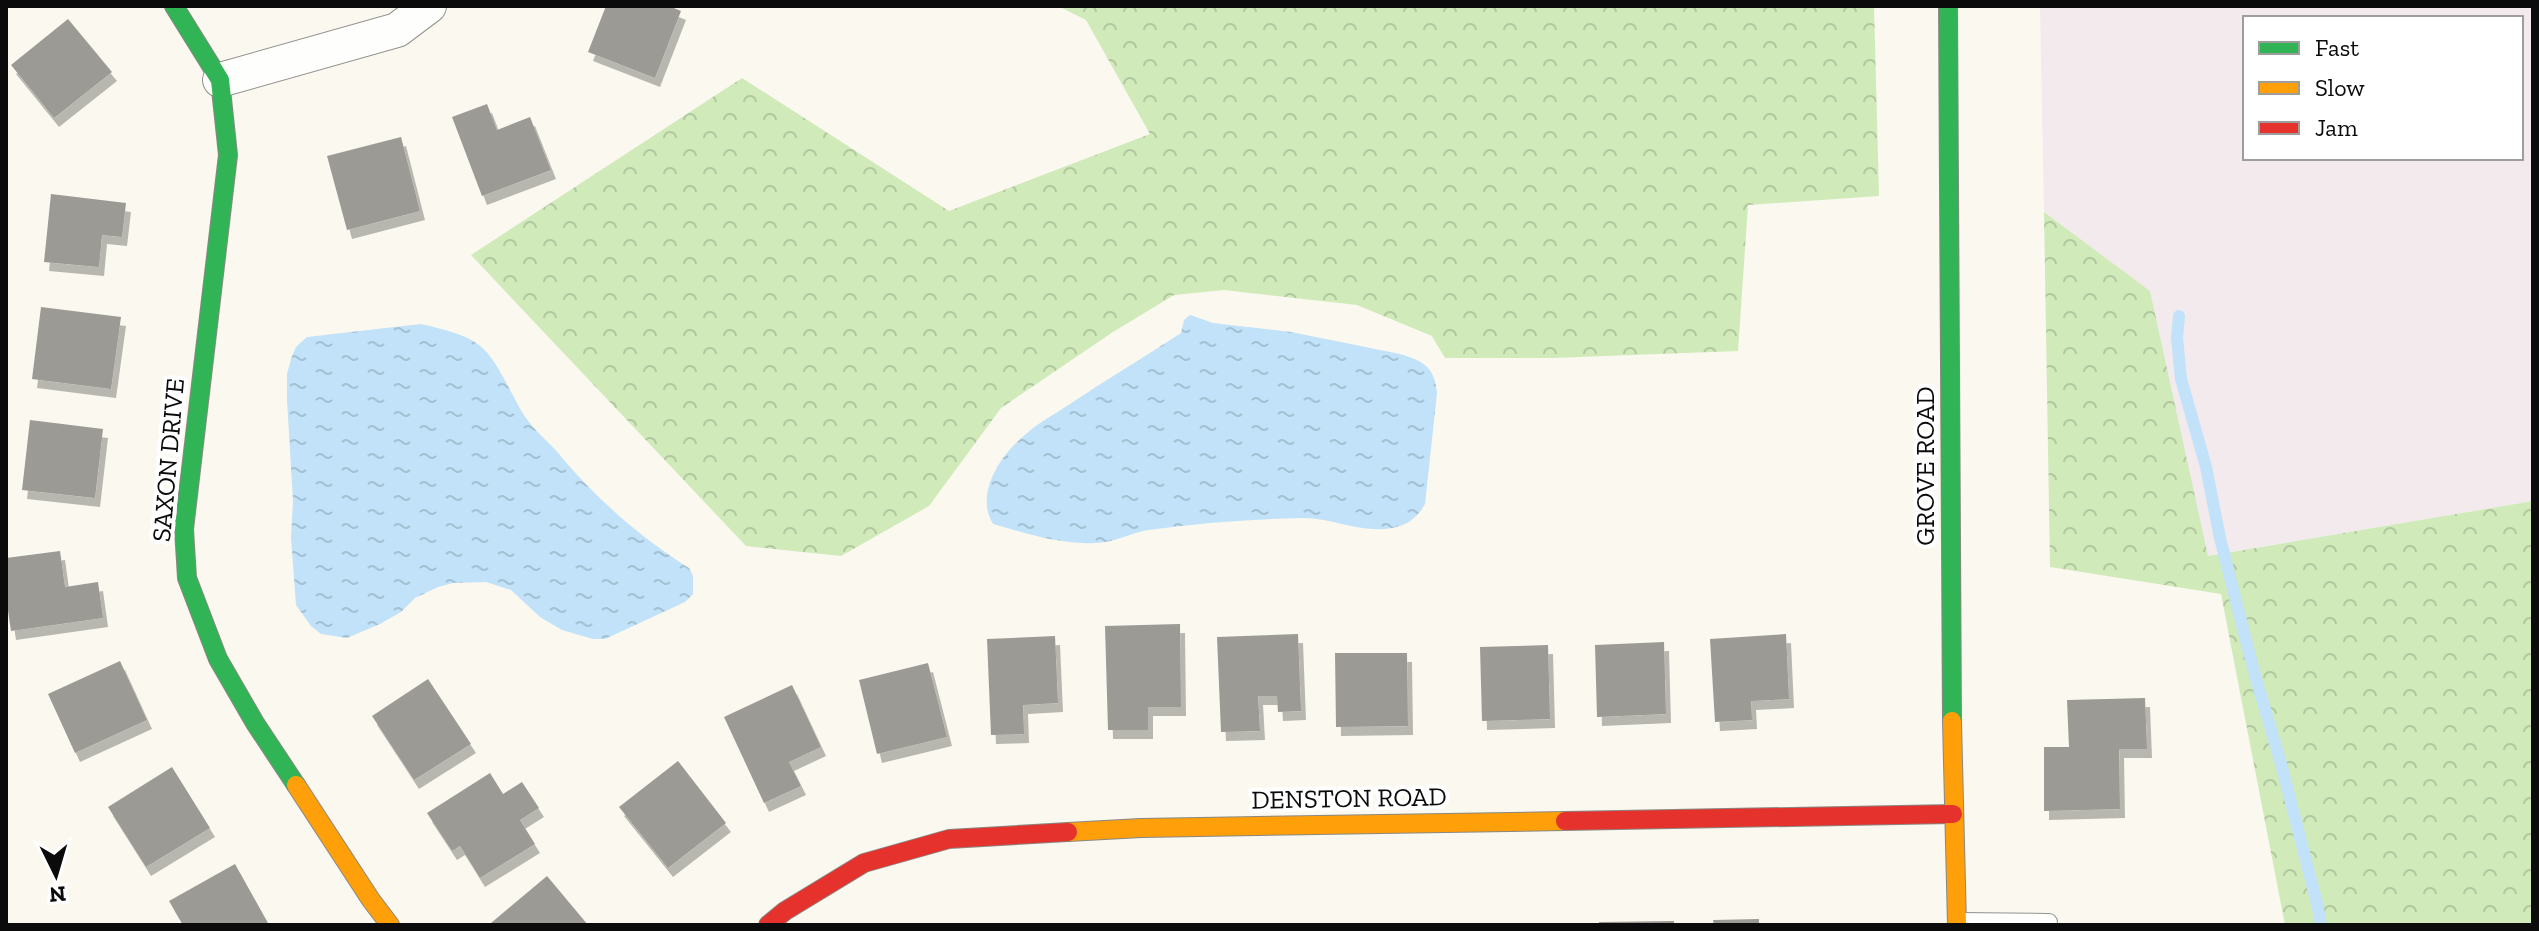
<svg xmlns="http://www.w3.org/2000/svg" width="2539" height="931" font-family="'Zilla Slab',serif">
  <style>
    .industrial { fill: #f2eaed; fill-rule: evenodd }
    .forest { fill: url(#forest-crowns) }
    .water { fill: url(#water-ripples) }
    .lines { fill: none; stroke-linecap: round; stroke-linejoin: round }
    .stream { stroke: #c1e2f8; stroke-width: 12 }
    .building { fill: #9c9a95; filter: url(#shadow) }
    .lane-casing { stroke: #93928e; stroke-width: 18 }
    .street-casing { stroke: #93928e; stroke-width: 36 }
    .fast-casing { stroke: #898884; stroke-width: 20 }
    .slow-casing { stroke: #898884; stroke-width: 20 }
    .jam-casing { stroke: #898884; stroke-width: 20 }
    .lane { stroke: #fefefd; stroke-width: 16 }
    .street { stroke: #fefefd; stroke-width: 34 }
    .fast { stroke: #30b455; stroke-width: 18 }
    .slow { stroke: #ff9f0a; stroke-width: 18 }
    .jam { stroke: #e5322d; stroke-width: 18 }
    .labels { text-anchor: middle; stroke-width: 8; stroke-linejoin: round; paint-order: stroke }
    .street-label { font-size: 26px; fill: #0b0b0b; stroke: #fff }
  </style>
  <defs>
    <pattern id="forest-crowns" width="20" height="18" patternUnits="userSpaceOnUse" patternTransform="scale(2)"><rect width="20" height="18" fill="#d0eaba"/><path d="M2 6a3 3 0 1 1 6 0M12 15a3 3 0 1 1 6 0" fill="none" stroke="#b1c79f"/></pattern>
    <pattern id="water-ripples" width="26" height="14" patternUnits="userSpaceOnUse" patternTransform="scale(2)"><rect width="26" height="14" fill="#c1e2f8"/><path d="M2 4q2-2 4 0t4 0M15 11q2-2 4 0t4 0" fill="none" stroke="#a4c1d3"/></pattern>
    <filter id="shadow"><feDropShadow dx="5" dy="9" stdDeviation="0" flood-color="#0004"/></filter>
  </defs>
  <rect width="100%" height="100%" fill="#faf8ef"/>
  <path class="industrial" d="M2040,6H2533V501L2207,556L2150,291L2044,212ZM2245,18H2521V158H2245Z"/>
  <path class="forest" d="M1058,6H1874L1879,196L1748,205L1738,351L1552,358H1445L1432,336L1357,305L1224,290L1174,295L1113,332L1001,408L929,506L841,556L746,546L471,255L742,78L949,211L1150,134L1086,20Z
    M2044,212L2150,291L2208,556L2533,501V925H2285L2221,594L2050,567Z"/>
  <path class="water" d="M1190,315L1213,323L1291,332L1400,354C1424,361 1435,368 1437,393L1425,504C1417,518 1408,525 1392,528C1361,534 1331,517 1301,518C1250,519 1199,523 1148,530C1130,533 1113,543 1095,543C1061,545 1025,533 993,524C974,493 1002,453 1026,434C1038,423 1053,415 1067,406C1104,381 1143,358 1181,333L1184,320Z
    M421,324C441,329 463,333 479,345C498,359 512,398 526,418C536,433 552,444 563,459C599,501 641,538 689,568L693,576V594L685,602L605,639H593L562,630L540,617L511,590L486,582L453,583L438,587L415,598L401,612L380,624L347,638L321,634L311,626L296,605L291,538L293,501L287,400V374L292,356L296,347L307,337Z"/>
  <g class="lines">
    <path class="stream" d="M2179,316L2177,338L2181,379L2206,467L2220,538L2254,672L2280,760L2317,903L2321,925"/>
  </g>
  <path class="building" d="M606,6H669L681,11L655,78L588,52Z
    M68,19L112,72L54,118L11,65Z
    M487,104L497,130L530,117L551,170L482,196L452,117Z
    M401,137L420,211L347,230L327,156Z
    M51,194L126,203L122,237L102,235L99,267L44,262Z
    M41,307L121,317L111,389L32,379Z
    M30,420L103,429L95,498L22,490Z
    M60,551L65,587L98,582L103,618L11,631L6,597V558Z
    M1180,624L1181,707H1148V730H1108L1105,626Z
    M1298,634L1301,711L1278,712L1277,696H1258L1260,731L1221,732L1217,637Z
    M1786,634L1789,699L1751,701L1752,720L1715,722L1710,639Z
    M1055,636L1058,703L1023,705L1024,734L991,735L987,639Z
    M1664,642L1666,714L1597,717L1595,645Z
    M1548,645L1550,719L1482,721L1480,647Z
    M1335,653H1407L1408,726L1336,727Z
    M120,661L147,720L75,753L48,694Z
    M928,663L947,737L877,754L859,680Z
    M428,679L471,744L414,780L372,716Z
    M792,685L821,747L789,762L801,786L764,803L724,717Z
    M2145,698L2147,749H2119L2120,809L2044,811V747H2069L2067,700Z
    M678,761L726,823L668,868L619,807Z
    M172,767L210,828L146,867L108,807Z
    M490,773L503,794L522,782L539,808L520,820L535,844L480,878L460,846L452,851L427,813Z
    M235,864L269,925H183L169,901Z
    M547,876L588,925H492L491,923Z
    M1759,919V925H1714L1713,920Z
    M1674,921V925H1599V922Z"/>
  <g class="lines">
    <g class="lane-casing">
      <path id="lane" d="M1958,921L2049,922"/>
    </g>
    <g class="street-casing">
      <path id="street" d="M220,80L397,30L429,6"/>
    </g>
    <g class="fast-casing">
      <path id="fast" d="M174,6L220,80L228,155L184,529L187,578L218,659L255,723L296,785
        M1948,6L1952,721"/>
    </g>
    <g class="slow-casing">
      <path id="slow" d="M1952,721L1957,925
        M296,785L371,900L390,925
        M1068,832L1141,828L1565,821"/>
    </g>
    <g class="jam-casing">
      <path id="jam" d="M1565,821L1953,814
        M768,925L785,911L864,863L949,839L1068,832"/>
    </g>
    <use href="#lane" class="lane"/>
    <use href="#street" class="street"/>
    <use href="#fast" class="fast"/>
    <use href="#slow" class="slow"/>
    <use href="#jam" class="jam"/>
  </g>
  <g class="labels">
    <g class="street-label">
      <text transform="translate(168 460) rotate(-85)" y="9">SAXON DRIVE</text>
      <text transform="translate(1925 466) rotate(-90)" y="9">GROVE ROAD</text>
      <text transform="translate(1349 798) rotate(-1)" y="9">DENSTON ROAD</text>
    </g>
  </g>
  <rect width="2539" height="931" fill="none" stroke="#0b0b0b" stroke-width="16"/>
  <rect x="2243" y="16" width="280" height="144" fill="#ffffff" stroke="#9d9d9d" stroke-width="2"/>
  <rect x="2259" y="42" width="40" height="12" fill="#30b455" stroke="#9d9d9d" stroke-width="2"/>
  <text x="2315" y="56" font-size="24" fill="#0b0b0b">Fast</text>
  <rect x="2259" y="82" width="40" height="12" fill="#ff9f0a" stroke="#9d9d9d" stroke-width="2"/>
  <text x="2315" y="96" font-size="24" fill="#0b0b0b">Slow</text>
  <rect x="2259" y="122" width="40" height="12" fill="#e5322d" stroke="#9d9d9d" stroke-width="2"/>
  <text x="2315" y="136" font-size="24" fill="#0b0b0b">Jam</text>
  <g transform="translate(56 875) rotate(175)" stroke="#ffffff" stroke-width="6" paint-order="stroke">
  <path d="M0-6L14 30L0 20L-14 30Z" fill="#0b0b0b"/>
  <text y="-12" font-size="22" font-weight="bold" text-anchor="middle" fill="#0b0b0b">N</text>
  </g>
</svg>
